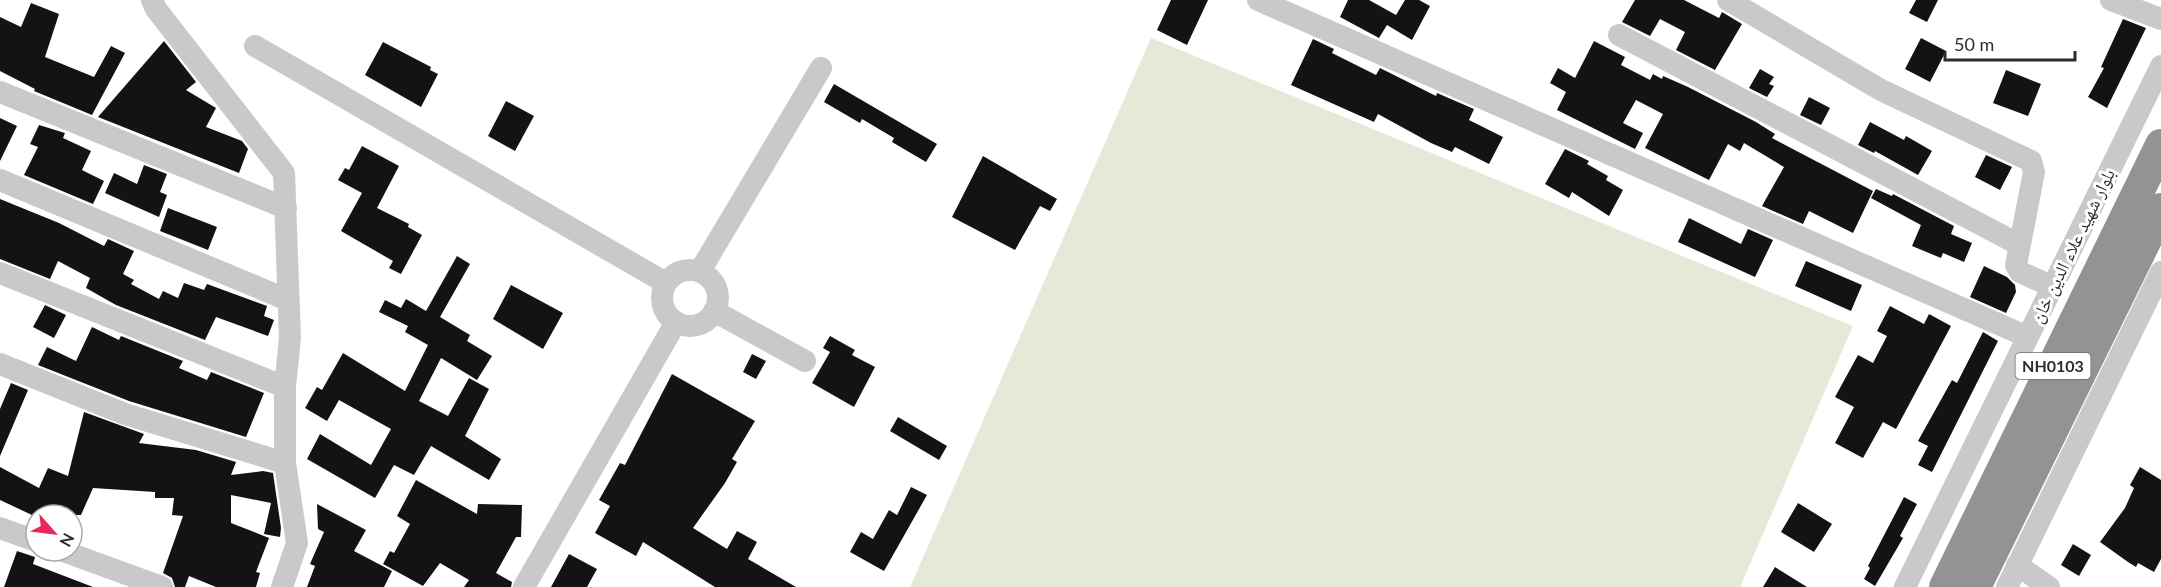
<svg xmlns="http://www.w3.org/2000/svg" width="2161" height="587" font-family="Lato,'Noto Naskh Arabic',sans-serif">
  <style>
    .green { fill: #e5ead8 }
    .building { fill: #131313 }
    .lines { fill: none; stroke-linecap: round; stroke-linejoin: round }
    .minor { stroke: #c9c9c9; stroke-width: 22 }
    .highway { stroke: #939393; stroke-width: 32 }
    .labels { text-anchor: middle; stroke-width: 6; stroke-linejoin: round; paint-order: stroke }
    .shield { fill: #fff; stroke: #6b6b6b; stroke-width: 1.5 }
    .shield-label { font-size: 16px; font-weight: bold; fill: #2c2c2c }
    .street-label { font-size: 18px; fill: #2c2c2c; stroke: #fff }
  </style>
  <rect width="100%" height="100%" fill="#fff"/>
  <path class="green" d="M1151,38L1853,326L1740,587H910Z"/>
  <path class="building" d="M1171,0H1208L1187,45L1157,30Z
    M1348,0H1369L1396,15L1405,0H1419L1430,6L1412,40L1387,25L1379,38L1340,17Z
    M1635,0H1684L1719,18L1722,12L1742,24L1715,70L1676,50L1685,32L1660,19L1650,36L1622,22Z
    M1916,0H1938L1927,22L1909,13Z
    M31,3L59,14L45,57L94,77L111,46L125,53L92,115L34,91L35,89L0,71V17L21,27Z
    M2123,19L2146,28L2107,108L2088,97L2104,68L2101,67Z
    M1921,38L1946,51L1930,82L1905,69Z
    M1313,39L1334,49L1332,53L1376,75L1380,68L1436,96L1437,93L1474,109L1469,120L1503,137L1489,164L1455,147L1452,152L1431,143L1378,114L1374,122L1291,85Z
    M164,41L196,82L186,90L216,108L206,127L242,141L248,149L239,173L98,117Z
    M1594,41L1625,57L1621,65L1650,80L1653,74L1662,79L1663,76L1688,87L1756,122L1775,134L1772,138L1873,191L1853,233L1809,211L1803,224L1762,206L1784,167L1744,143L1740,151L1728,144L1709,180L1645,148L1663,114L1636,100L1623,123L1643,133L1635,149L1557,110L1566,92L1550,83L1558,68L1575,78Z
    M383,42L431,67L430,70L438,74L421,107L365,75Z
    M1760,69L1774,77L1769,84L1774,86L1767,97L1749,88Z
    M2006,70L2041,84L2028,116L1993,103Z
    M834,84L937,144L926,162L892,142L894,138L862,119L860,123L824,102Z
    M1809,97L1830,108L1821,125L1800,115Z
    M506,101L534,116L515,151L488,136Z
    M0,118L17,126L0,161Z
    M1870,122L1904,140L1906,136L1932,151L1918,175L1875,151L1874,153L1858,145Z
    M39,125L65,133L63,138L91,151L82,170L104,181L93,204L24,175L38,147L30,144Z
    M362,146L399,166L377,208L409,224L408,227L422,235L401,274L389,268L393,261L341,231L362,193L338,180L345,168L349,170Z
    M1565,149L1589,161L1587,164L1608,176L1606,180L1623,190L1609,216L1572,192L1569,198L1545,184Z
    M1986,155L2012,167L2000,190L1975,177Z
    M983,156L1057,199L1050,211L1040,206L1015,250L952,217Z
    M144,165L167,174L160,192L167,195L159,217L105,193L114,173L137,184Z
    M1876,189L1892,196L1893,194L1954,226L1951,234L1972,243L1964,262L1943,253L1941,258L1912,246L1921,225L1871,198Z
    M0,199L59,223L104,246L108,239L134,251L123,274L134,280L131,284L159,299L163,291L178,298L184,283L204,290L207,284L267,306L264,316L274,320L268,336L216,317L205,340L116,305L86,288L90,278L58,261L50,279L0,259Z
    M168,208L217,227L208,250L160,231Z
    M1689,218L1741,244L1748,229L1773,240L1755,277L1678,242Z
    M457,256L470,264L440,317L470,335L467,341L492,356L477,380L441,358L419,401L448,416L469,378L489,389L465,436L501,459L489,480L431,446L414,475L394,465L375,498L307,459L320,434L371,465L391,429L339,400L327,421L305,408L317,387L322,390L343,353L405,391L428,345L405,332L408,326L379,312L385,300L401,308L406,299L426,311Z
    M1806,261L1862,285L1851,311L1795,286Z
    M1984,266L2007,277L2015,285L2016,292L2006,313L1970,297Z
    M511,285L563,313L543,349L493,319Z
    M45,305L66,315L54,338L33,327Z
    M1890,306L1924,324L1929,314L1951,326L1896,429L1883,422L1863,458L1835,443L1854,407L1835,397L1858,355L1873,363L1887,336L1877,331Z
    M92,327L119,340L121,336L183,361L179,368L207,380L211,372L264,393L246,437L129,401L38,365L47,347L76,361Z
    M1983,332L1998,341L1932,472L1918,465L1928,446L1918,441L1952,380L1957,383Z
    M830,336L855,350L852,355L875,367L854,407L812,383L830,352L823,348Z
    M752,354L766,361L756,379L743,372Z
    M672,374L755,421L732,459L737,462L725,483L693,528L727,549L737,531L757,542L748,559L796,587H715L643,542L636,556L595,533L610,506L599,500L620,463L625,465Z
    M11,383L28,390L0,456V409Z
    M84,412L144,434L139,443L196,450L236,462L231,475L263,471L273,473L281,528L280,537L264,534L271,503L231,495V523L269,538L256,572L260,573L256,587H216L189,576L185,587H175L172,578L163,573L183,516L172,515L174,498H155V492L93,488L81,515H32L0,500V467L39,488L48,468L68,476Z
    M898,417L947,446L939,460L890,431Z
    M2140,467L2161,480V559L2154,572L2138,563L2136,567L2128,562L2100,542L2125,508L2134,488L2130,485Z
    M416,480L477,514L478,504L522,505L521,537H516L496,573L512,582L511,587H464L469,580L440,563L423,586L383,564L390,551L394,553L410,524L397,516Z
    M911,487L927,495L884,571L850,552L861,532L873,539L889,510L897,515Z
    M1904,497L1917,504L1900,536L1903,538L1875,586L1864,579L1870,568L1868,566Z
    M1798,503L1832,524L1814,552L1781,532Z
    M317,504L366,530L354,551L392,571L384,587H307L315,566L310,564L324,532L318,529Z
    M2073,544L2091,555L2079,576L2061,565Z
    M17,551L35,557L33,564L93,587H4Z
    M569,554L597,569L587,587H551Z
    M1775,567L1807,587H1763Z"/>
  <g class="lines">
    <path class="minor" d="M152,0L156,9L284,173L290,338L285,387V463L297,543L282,587
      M1258,0L2028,337
      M1728,0L1881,90L2031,161L2034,172L2016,265L2020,272L2053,287
      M2111,0L2161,19
      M1619,35L2018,244
      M255,46L666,283
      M0,92L286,208
      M0,180L288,300
      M662 298a28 28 0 1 1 56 0a28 28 0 1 1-56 0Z
      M700,271L821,68
      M0,273L285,387
      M714,311L805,361
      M0,364L125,414L285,463
      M0,528L36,541
      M63,551L162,587
      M2017,565L2049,587
      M524,587L676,322
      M1905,587L2161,66
      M2007,587L2161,272"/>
    <path class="highway" d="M1945,587L2161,145
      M1975,587L2161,209"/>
  </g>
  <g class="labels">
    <rect class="shield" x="2015.5" y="353" width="75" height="26" rx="4.5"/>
    <g class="shield-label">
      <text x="2053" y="372">NH0103</text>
    </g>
    <g class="street-label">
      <text transform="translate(2073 246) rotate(-64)" y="6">بلوار شهید علاء الدین خان</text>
    </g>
  </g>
  <g transform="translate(54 533) rotate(118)"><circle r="28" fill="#ffffff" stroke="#ababab" stroke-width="1.5"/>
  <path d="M0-4.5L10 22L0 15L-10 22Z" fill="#ea275a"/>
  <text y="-9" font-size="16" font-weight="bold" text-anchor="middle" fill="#2c2c2c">N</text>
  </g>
  <path d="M1945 51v9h130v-9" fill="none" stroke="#2c2c2c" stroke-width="3"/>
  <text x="1954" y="51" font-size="18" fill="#2c2c2c" stroke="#ffffff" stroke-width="4.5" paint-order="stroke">50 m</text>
</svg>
